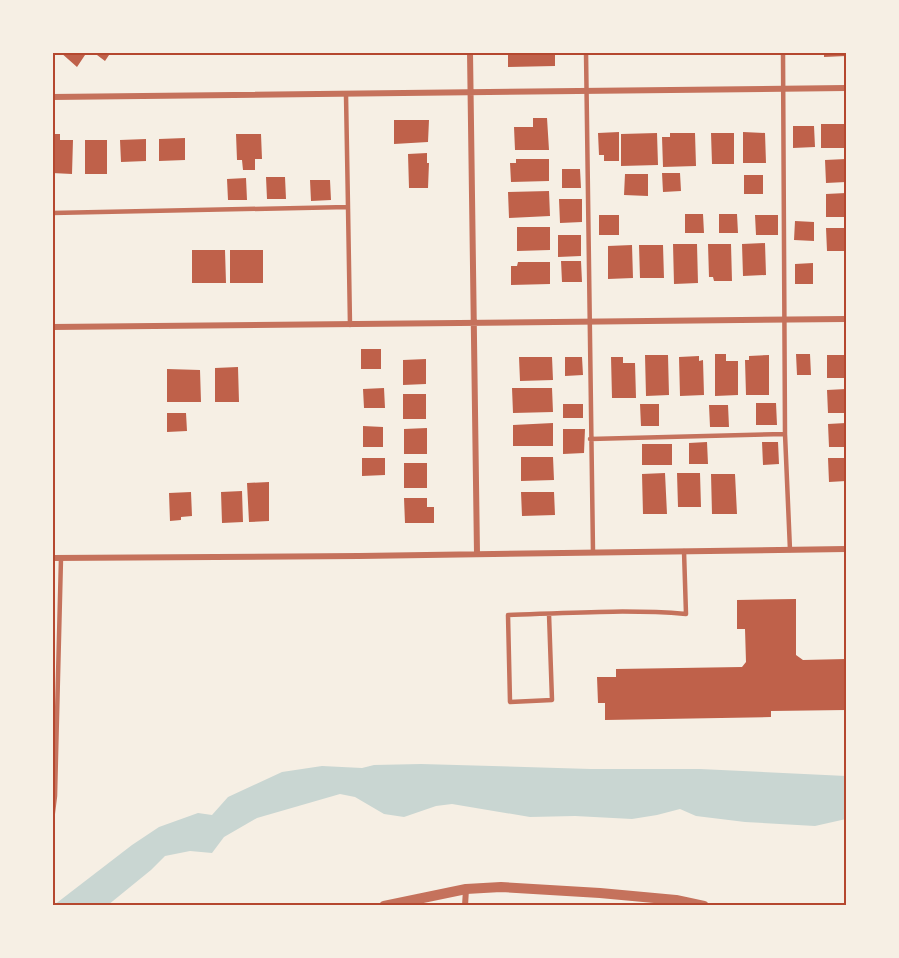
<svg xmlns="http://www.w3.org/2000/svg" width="899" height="958" font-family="Cabin,sans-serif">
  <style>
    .water { fill: #c9d6d2 }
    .building { fill: #bf614a }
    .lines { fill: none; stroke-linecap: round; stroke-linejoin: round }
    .service { stroke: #c5725c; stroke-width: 4.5 }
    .minor { stroke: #c5725c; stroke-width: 6 }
    .tertiary { stroke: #c5725c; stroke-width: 10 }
    .neatline { fill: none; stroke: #b5482f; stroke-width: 2 }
  </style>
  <rect width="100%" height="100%" fill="#f6efe4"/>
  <path class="water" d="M421,764L591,769H700L846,776V819L815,826L745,822L696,816L680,809L657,815L632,819L575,816L530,817L452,804L436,806L404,817L384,814L355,797L340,794L257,818L224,837L212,853L190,851L165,856L151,870L108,905H54L132,845L159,827L198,813L212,815L228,797L282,772L322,766L362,768L374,765Z"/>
  <path class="building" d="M60,52H87L77,67Z
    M93,52H111L105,61Z
    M508,52H555V66L508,67Z
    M824,52H846V56L824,57Z
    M533,118H547L549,150H515L514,127H533Z
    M394,120H429L428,142L394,144Z
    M821,124H846V148H821Z
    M793,126H814L815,147L793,148Z
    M619,132V161H604V155H599L598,133Z
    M743,132L765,133L766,163H743Z
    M657,133L658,165L621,166V134Z
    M670,133H695L696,166L663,167L662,137H670Z
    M711,133H734V164H712Z
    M52,134H60V140H73L72,174L52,173Z
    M236,134H261L262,159H255V170H243L242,160H237Z
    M185,138V160L159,161V139Z
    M146,139V161L121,162L120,140Z
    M85,140H107V174H85Z
    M427,153V163H429L428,188H409L408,154Z
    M516,159H549V181L511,182L510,163H516Z
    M846,159V182L826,183L825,160Z
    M562,169H580L581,188H562Z
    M662,173H680L681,191L663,192Z
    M625,174H648V196L624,195Z
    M744,175H763V194H744Z
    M266,177H285L286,199H267Z
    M246,178L247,200H228L227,179Z
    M310,180H330L331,200L311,201Z
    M549,191L550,216L509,218L508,192Z
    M846,193V217H826V194Z
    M559,199H582V222L560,223Z
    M685,214H703L704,233H685Z
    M719,214H737L738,233H719Z
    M599,215H619V235H599Z
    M755,215H778V235H756Z
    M795,221L814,222V241L794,240Z
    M517,227H550V250L517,251Z
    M826,228H846V251H827Z
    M558,235H581V256L558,257Z
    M765,243L766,275L743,276L742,244Z
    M673,244H697L698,283L674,284Z
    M708,244H731L732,281H714L713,277H709Z
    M632,245L633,278L608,279V246Z
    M639,245H663L664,278H640Z
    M192,250H225L226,283H192Z
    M230,250H263V283H230Z
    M561,261H581L582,282H562Z
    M518,262H550V284L511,285V266H517Z
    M813,263V284H795V264Z
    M361,349H381V369H361Z
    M715,354H726V361H738V395L715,396Z
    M796,354H810L811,375H797Z
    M645,355H668L669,395L646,396Z
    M769,355V395H746L745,360H749V356Z
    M827,355H846V378H827Z
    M699,356V361L703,360L704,395L680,396L679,357Z
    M519,357H552L553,380L520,381Z
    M565,357H582L583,375L565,376Z
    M611,357H623V363H635L636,398H612Z
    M426,359V384L403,385V360Z
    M238,367L239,402H215V368Z
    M167,369L200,370L201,402H167Z
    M384,388L385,408H364L363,389Z
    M512,388H552L553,412L513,413Z
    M846,389V413H828L827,390Z
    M403,394H426V419H403Z
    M756,403H776L777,425H756Z
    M563,404H583V418H563Z
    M640,404H659V426H641Z
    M709,405H728L729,427H710Z
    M167,413H186L187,431L167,432Z
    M553,423V446H513V425Z
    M846,423V447H829L828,424Z
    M363,426L383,427V447H363Z
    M427,428V454H404V429Z
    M563,429H585L584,453L563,454Z
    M707,442L708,464H689V443Z
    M762,442H778L779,464L763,465Z
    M642,444H672V465H642Z
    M521,457H553L554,480L521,481Z
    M362,458H385V475L362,476Z
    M828,458H846V481L829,482Z
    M404,463H427V488H404Z
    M665,473L667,514H643L642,474Z
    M677,473H700L701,507H678Z
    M711,474H735L737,514H712Z
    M269,482V521L249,522L247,483Z
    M242,491L243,522L222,523L221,492Z
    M191,492L192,516L181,517V520L170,521L169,493Z
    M521,492H554L555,515L522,516Z
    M404,498H427V507H434V523H405Z
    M796,599V655L803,660L846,659V710L771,711V717L605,720V703H598L597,677H616V669L742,667L746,662L745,629H737V600Z"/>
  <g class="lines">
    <path class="service" d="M586,52L593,552
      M783,52L785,434L790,550
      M346,95L348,207
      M52,213L348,207L350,325
      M590,439L785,434
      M549,614L552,700L510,702L508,615C567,613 627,609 686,614L684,551
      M52,820L55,796L61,558"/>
    <path class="minor" d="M470,52L477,554
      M52,97L846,88
      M52,327L846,319
      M52,558L359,556L846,549
      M465,906L466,889"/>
    <path class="tertiary" d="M384,906L466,889L501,887L600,893L676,900L704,906"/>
  </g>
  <rect width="899" height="958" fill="none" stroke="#f6efe4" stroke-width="108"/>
  <rect x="54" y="54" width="791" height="850" class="neatline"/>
</svg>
